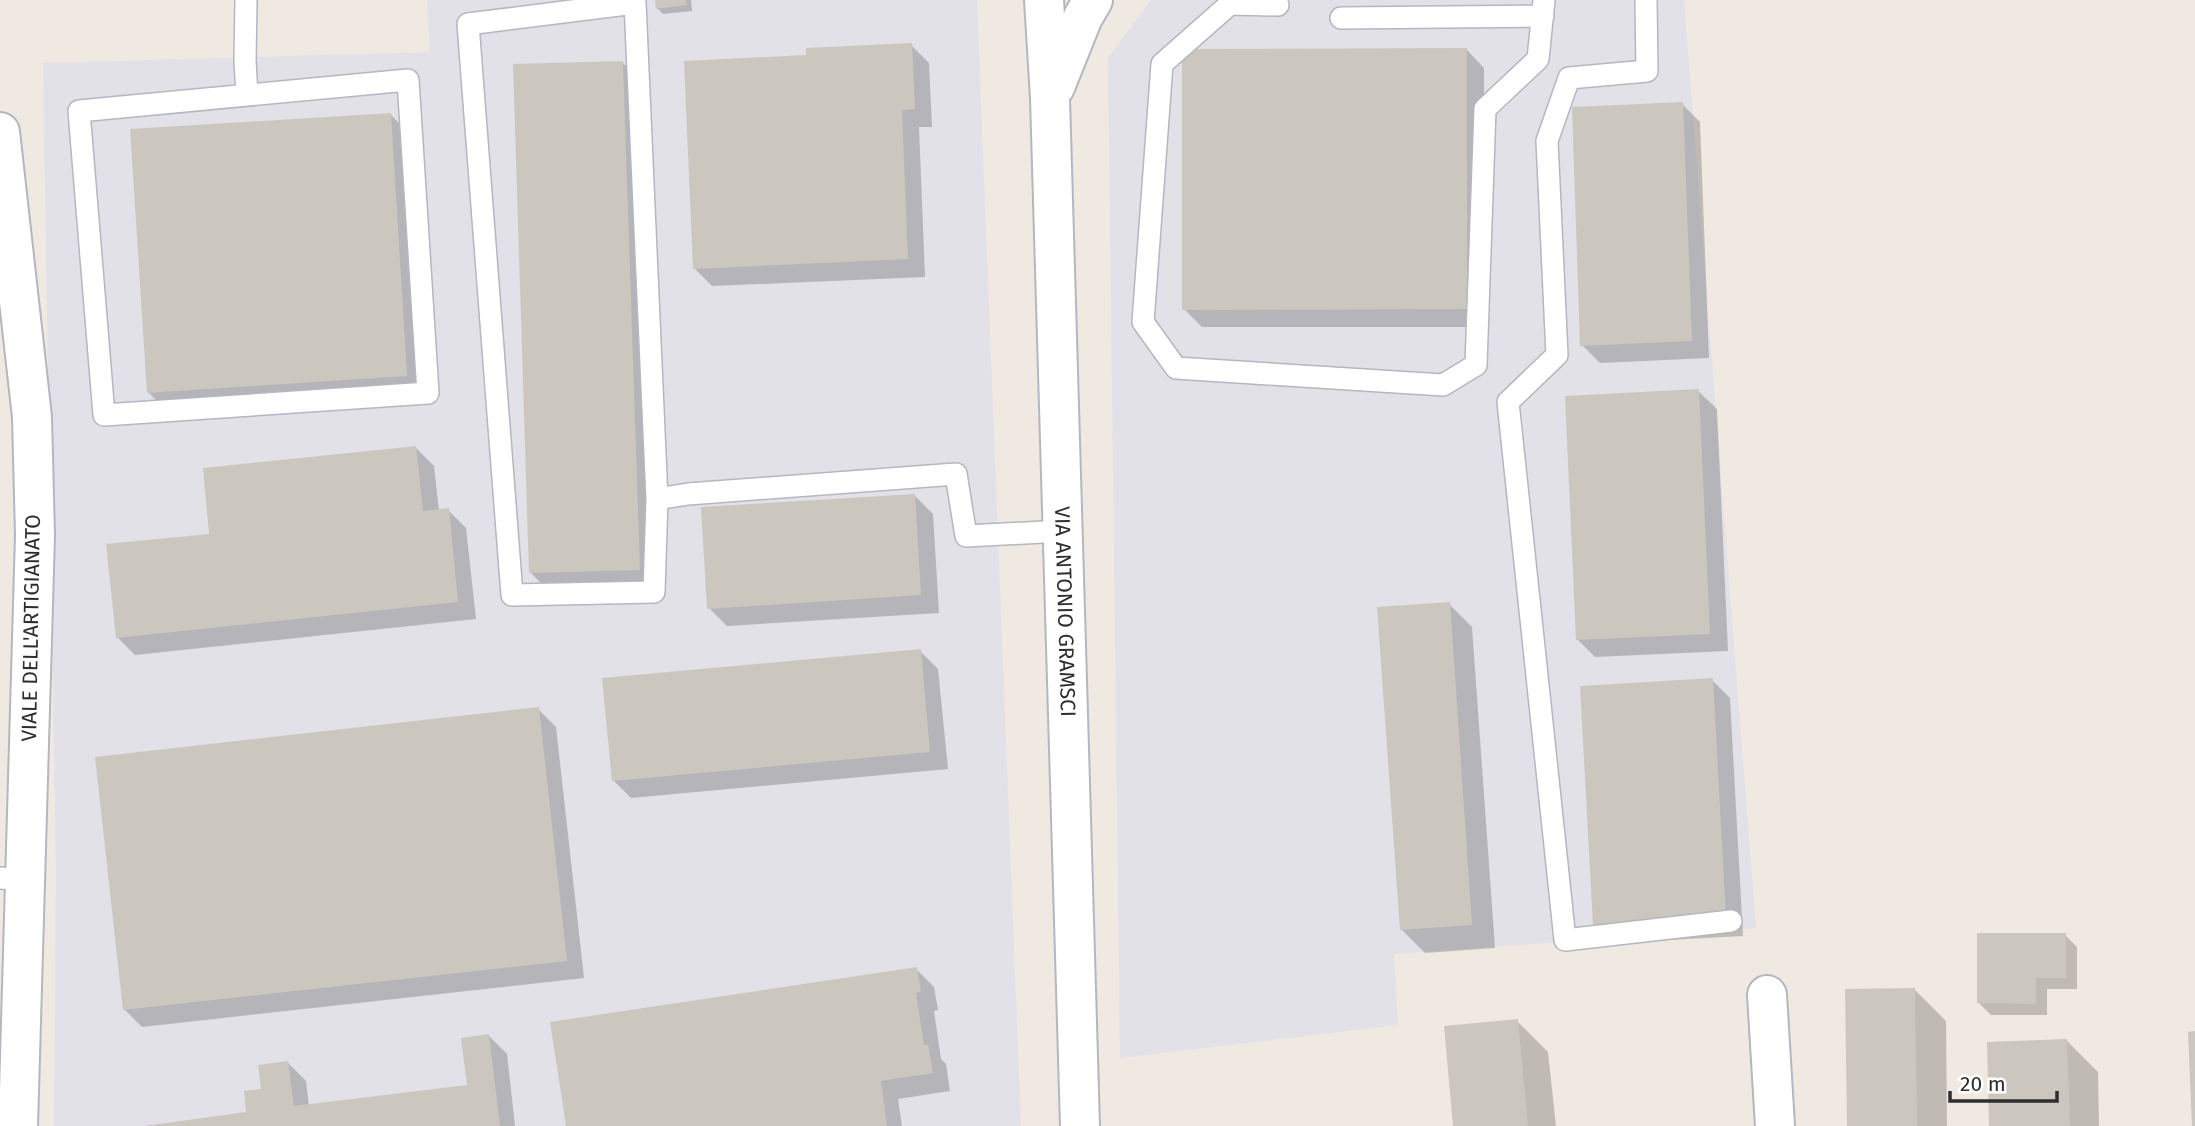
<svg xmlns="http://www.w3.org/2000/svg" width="2195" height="1126" font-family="'Fira Sans',sans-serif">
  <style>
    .industrial { fill: #e3e1e8 }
    .shadow { fill: #0003 }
    .building { fill: #cbc7bf }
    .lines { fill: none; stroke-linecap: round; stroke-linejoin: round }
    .lane-casing { stroke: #b4b7c1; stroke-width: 24 }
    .street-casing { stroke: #b4b7c1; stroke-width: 42 }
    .secondary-casing { stroke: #b4b7c1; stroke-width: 42 }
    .lane { stroke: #fff; stroke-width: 21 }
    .street { stroke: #fff; stroke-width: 38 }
    .secondary { stroke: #fff; stroke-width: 38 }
    .labels { text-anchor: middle; stroke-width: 7; stroke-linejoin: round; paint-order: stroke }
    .street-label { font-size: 21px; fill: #2e2e2e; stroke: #fff }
  </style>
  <rect width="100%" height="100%" fill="#efe9e1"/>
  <path class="industrial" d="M427,0H977L1021,1126H54L56,870L43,63L430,52Z
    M1151,0H1684L1756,928L1394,954L1398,1025L1120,1058L1108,58Z"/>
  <path class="shadow" d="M657,0H691L692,11L663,14L657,8Z
    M911,45L929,63L932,127H919L925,277L712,286L694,268L808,57Z
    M1466,49L1484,68V327H1202L1184,309Z
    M623,63L641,81L657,587L549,591L531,573Z
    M1682,104L1700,122L1709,358L1600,363L1582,345Z
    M390,114L408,132L424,393L166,410L148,392Z
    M1698,391L1717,409L1728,651L1595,657L1577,639Z
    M416,448L434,466L439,511L448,510L466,528L476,619L135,655L117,637L211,535Z
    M915,496L933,514L939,613L727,626L709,608Z
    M1449,604L1472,627L1495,948L1425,953L1401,929Z
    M920,651L938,669L948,769L631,798L613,780Z
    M1712,680L1730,698L1743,936L1612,943L1594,925Z
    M538,709L556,727L584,978L142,1027L124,1009Z
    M2065,935L2077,947V989H2047V1015H1991L1979,1003Z
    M916,969L934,987L938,1010L934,1011L941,1059L946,1064L950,1091L898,1099L902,1126H567Z
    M1915,990L1946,1021L1947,1126H1849Z
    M1517,1021L1548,1052L1556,1126H1455Z
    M489,1036L507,1054L515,1126H146L248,1113L263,1090L288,1063L306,1081L309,1106L469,1087Z
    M2067,1041L2098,1072L2099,1126H1991Z"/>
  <path class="building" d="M655,0H686L687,5L656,9Z
    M912,43L915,109L902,110L908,259L693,269L684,61L806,55V48Z
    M1467,48V309L1182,310V49Z
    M623,61L640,570L529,573L513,64Z
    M1683,102L1692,341L1580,346L1572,107Z
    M391,113L407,376L147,393L130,129Z
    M1699,389L1710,634L1576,640L1565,396Z
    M416,446L423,511L449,508L458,602L116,638L106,544L209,534L203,468Z
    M915,494L921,595L707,609L701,507Z
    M1450,602L1472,925L1400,930L1377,607Z
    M921,649L930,752L612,781L602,678Z
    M1713,678L1726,918L1593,926L1580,686Z
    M539,707L567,961L123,1010L95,757Z
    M1977,933H2066V978H2036V1004L1977,1003Z
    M917,967L921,992L916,993L924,1045L928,1044L933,1073L881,1081L887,1126H566L550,1022Z
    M1915,988L1917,1126H1847L1845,989Z
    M1518,1019L1528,1126H1453L1444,1026Z
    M2195,1031V1126H2192L2188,1032Z
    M489,1034L500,1126H145L246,1112L244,1091L261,1089L258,1065L288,1061L294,1106L467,1085L461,1038Z
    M2067,1039L2070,1126H1989L1987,1042Z"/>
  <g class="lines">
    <g class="lane-casing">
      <path id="lane" d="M246,0L245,61L247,95
        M1646,0L1647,71L1569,78L1547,141L1557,355L1508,402L1565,940L1731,921
        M1278,5L1230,4L1162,64L1143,322L1176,368L1443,385L1476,365L1485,109L1538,59L1544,0
        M1341,18L1543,16
        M408,80L428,393L104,415L79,111Z
        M657,499L635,3L468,24L512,595L654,592L657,499L688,494L956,474L966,536L1062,531
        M0,878L25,880"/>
    </g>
    <g class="street-casing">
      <path id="street" d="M0,132L32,417L35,535L18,1126
        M1767,995L1775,1126"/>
    </g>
    <g class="secondary-casing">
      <g id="secondary">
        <path id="s1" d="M1044,0L1050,98L1080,1126"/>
        <path d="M1055,87L1083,17L1093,0"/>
      </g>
    </g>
    <use href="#lane" class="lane"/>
    <use href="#street" class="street"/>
    <use href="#secondary" class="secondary"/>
  </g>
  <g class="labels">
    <g class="street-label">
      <text dy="7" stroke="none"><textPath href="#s1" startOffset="612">VIA ANTONIO GRAMSCI</textPath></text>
      <text transform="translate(31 628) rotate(-89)" y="7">VIALE DELL'ARTIGIANATO</text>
    </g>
  </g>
  <path d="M1950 1091v10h107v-10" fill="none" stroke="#2e2e2e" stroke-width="3.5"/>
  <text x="1960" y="1091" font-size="21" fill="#2e2e2e" stroke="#ffffff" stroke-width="5" paint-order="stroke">20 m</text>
</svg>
